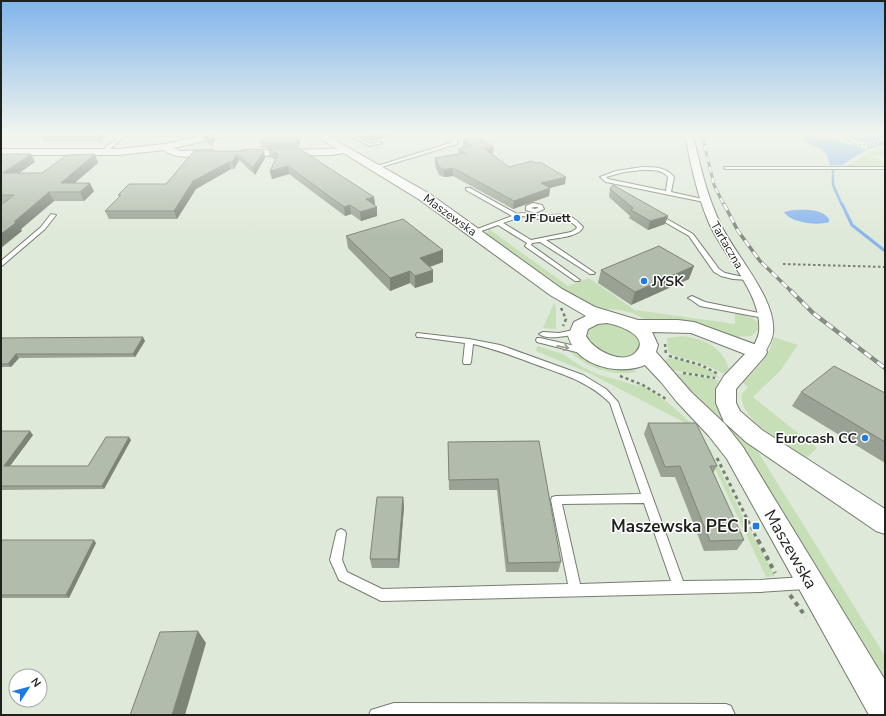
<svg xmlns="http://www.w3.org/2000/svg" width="886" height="716" font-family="'Nunito Sans',sans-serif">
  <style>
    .green { fill: #c7dfb7 }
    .water { fill: #88b4ed }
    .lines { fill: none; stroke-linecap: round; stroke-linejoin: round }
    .stream-far1 { stroke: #88b4ed; stroke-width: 2.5 }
    .stream { stroke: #88b4ed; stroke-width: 3 }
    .service-casing { stroke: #747d6f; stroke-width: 2 }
    .minor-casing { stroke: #747d6f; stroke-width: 2 }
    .tertiary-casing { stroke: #747d6f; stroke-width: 2 }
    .path-far4 { stroke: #777e73; stroke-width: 1.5; stroke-dasharray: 2 2; stroke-linecap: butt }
    .path-far3 { stroke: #777e73; stroke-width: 2; stroke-dasharray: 2.5 2.5; stroke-linecap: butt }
    .path-far2 { stroke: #777e73; stroke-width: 2.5; stroke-dasharray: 3 3; stroke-linecap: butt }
    .path-far1 { stroke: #777e73; stroke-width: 3; stroke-dasharray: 3.5 3.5; stroke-linecap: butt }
    .path { stroke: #777e73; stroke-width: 4; stroke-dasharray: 4.5 4.5; stroke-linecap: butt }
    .service { fill: #fff; fill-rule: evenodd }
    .minor { fill: #fff; fill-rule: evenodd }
    .tertiary { fill: #fff; fill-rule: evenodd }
    .rail-far2-casing { stroke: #868d82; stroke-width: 3 }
    .rail-far1-casing { stroke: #868d82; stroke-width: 3.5 }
    .rail-casing { stroke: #868d82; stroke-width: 4.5 }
    .rail-far2 { stroke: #fff; stroke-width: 2; stroke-dasharray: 5.5; stroke-linecap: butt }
    .rail-far1 { stroke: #fff; stroke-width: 2.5; stroke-dasharray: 7; stroke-linecap: butt }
    .rail { stroke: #fff; stroke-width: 3; stroke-dasharray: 8; stroke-linecap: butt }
    .wall { fill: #99a294 }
    .shaded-wall { fill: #7d8478 }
    .building { fill: #b2bcac; stroke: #7d8478 }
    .oneway { stroke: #9a9c99 }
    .poi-dot { fill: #1e7be5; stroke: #fff; stroke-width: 1.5 }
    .labels { text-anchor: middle; stroke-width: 3; stroke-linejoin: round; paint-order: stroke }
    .far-street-label { font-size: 12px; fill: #1e221c; stroke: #fff }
    .far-poi-label { font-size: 12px; font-weight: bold; fill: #1e221c; stroke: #fff; text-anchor: start }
    .poi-label { font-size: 14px; font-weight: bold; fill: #1e221c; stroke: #fff; text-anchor: start }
    .near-poi-label { font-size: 17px; font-weight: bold; fill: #1e221c; stroke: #fff; text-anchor: end }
    .near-street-label { font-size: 17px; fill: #1e221c; stroke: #fff }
  </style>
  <rect width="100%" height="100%" fill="#dfe9d9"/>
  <path class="green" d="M885,147V155L872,156L885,164V165L848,166L867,153Z
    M493,227L490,230L568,286L589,278L635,310L735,324V313L753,318L758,323V330L751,336L736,337L648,321L632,313L620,310L592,308L562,290L486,235L488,230Z
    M554,303L556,308V329L543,328Z
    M601,322L622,325L641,339L640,350L630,357L614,358L586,343V330Z
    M683,336C704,339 723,347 729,369L725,374L698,362L672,355L668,351L667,338Z
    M773,337L798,345L780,371L753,397L817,448L805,459C787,446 737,418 742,394L748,387L743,383C755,369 771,357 773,337Z
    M537,346L563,354L579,365L597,374L638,386L641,385C662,397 679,410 695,428L589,373L536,351Z
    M569,351L633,370L637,372C613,377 587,368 569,351Z
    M666,359C680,356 710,369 720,378L671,370L661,365Z
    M669,372L719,380C704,409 736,430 755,447L885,656V679Z
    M696,428L711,451L747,525L775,576L766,577Z"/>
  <path class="water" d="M789,135H808L838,140L840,142L860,147L866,150L842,165H830L827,155L822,149Z
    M851,135H885V138L867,143L851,138Z
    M793,210C804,210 821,208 829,219V222C818,226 791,223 784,212Z"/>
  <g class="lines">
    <path class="stream-far1" d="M868,148L885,143
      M833,169V185L842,205"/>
    <path class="stream" d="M842,204L852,225L885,251"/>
    <g class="service-casing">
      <path id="service" d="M122,135H177L175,136L124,137L105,153H101V151Z
        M194,135H198L203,139L199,140Z
        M346,135H354L371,144L380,142L382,143L370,146L350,136L329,141L327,140Z
        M447,135H451L457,138V144L378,168L374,167L453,142V140Z
        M642,167C654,167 666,167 674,177L671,192L707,200L704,202L606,182L600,177L616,171ZM642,170C651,170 662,169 668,177L666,191L608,179L606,177L624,172Z
        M724,167H885V169H726L724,168Z
        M466,188H470L517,214C526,211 530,216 539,216C560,216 566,208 583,227C580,237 556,238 546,240L595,273L594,274H590L540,242L532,243L531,245L580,280L579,281H575L526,247L525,246L527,243L498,225L476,233H472V231L512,216L466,190ZM523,216L539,219L559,217L564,218L570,221L577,227L576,229L571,232L531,240L503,223Z
        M533,203L542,205L544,209L535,213L526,210V206ZM534,207H538V208L535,209L531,208Z
        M51,214L56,215L45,229L3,265L1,266V261L41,227Z
        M656,215H660L693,234L719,269L725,273L734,275L749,278V280L733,279L721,276L714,272L689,236L656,217Z
        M692,296L705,302L764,314L768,316L764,318L700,306L690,299L688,298Z
        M578,329L582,331L581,333C570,335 548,341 539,334L543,332L559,333Z
        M417,333L469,339L500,345L583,375L606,389L618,402L683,581L760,580L805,577L809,579L811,583L809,587L805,589L760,592L381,601L339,580L330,560L336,534L337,531L341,529L345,531L346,534L342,560L347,572L382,589L568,584L551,500L552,497L556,496L641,494L610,403C589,382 565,375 537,365C516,357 495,349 473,344L471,362L470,364H464L463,362L465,343L420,337H417L416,335ZM644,503L671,581L580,584L562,504Z
        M537,338H540L584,348L588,351L584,354L537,342L536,340Z
        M394,703L726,704L731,706L735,715H369L371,710Z"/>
    </g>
    <g class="minor-casing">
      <path id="minor" d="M685,135H693C700,165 707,197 721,225C735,255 777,299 773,333C772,341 767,349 763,355L758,357L753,355L751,352C753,346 758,339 759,332C763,294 723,256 709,223C697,195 691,165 685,135Z
        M165,144L180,151L213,150L217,153L213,156C197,156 172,161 161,147Z
        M346,147L349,148L350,150L349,152L332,155L243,156L239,153L243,150L332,149Z"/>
    </g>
    <g class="tertiary-casing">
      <path id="tertiary" d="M206,135H223L222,137L165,150L118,155H1V149H118L165,144Z
        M314,135H326L430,194L562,289L595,307L638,320H678L694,322L765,348L767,352L765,356L736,389V403L740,411L762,430L885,509V534L876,531L746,442L724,422L716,403V389L724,376L745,354L691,333L652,332L658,345L656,352L691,392L725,424L743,447L885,680V715H869L727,459L709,436L677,402L661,382L645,365C623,374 591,369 575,350C572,346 570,341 568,336L574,322L586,316L550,295L420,200ZM607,323C618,325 651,336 636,352C623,366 593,350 586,336L588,329L598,324Z"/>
    </g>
    <path class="path-far4" d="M842,135C853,149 870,145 885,141"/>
    <path class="path-far3" d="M783,264L885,267"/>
    <path class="path-far2" d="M561,308L566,319L563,326
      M665,344L666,355
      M669,356L701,365L718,374
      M683,373L715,378
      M620,376L643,385L666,399"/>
    <path class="path-far1" d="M717,458L758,541"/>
    <path class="path" d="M758,540L775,573
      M790,595L806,617"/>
    <use href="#service" class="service"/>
    <use href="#minor" class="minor"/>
    <use href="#tertiary" class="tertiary"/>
    <g class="rail-far2-casing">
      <path id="rail-far2" d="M702,135L714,185L724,205"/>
    </g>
    <g class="rail-far1-casing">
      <path id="rail-far1" d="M724,204L738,231L760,261L792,292"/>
    </g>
    <g class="rail-casing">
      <path id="rail" d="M791,291L813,313L885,368"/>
    </g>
    <use href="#rail-far2" class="rail-far2"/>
    <use href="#rail-far1" class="rail-far1"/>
    <use href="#rail" class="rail"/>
  </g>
  <path class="wall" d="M40,135H107L100,141H43Z
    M203,135H214L215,140L212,146L205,142Z
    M357,135H394L371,141Z
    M463,140L493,154H492L509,167L565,184L550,188L549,196L513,209L453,176L444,177L439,175L435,166V158L458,154V149L464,147H463Z
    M260,143H300L298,148H261Z
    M268,149L374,197L375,205L377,207V216L361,221L351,214L345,216L289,174L272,179L270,171L276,160L270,157Z
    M194,151H264L265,158L255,175L239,160L234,169H231L196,189L177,219H109L105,211L119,197L118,195L166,184Z
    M1,154L35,162L19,173H42L95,154L98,163L75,183L94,191L84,201H54L21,229L22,231L3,203H1Z
    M610,189L668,216L665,224L648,230L629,218L630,216L609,197Z
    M346,236L443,250V262L430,267L433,282L415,288L410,283L390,291L348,248Z
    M601,270L689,279L631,305L598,283Z
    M1,338L145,341L135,357L19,358L11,367H1Z
    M801,392L885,393V463L792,406Z
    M648,423L717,466L713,473L744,540L737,550L704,551L675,477H661L644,434Z
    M1,431L33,435L10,466H88L131,440L104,489L1,490Z
    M539,441L561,562L558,572H506L497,490H449L448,442Z
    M403,497L404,507L399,568H372L370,559Z
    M1,540L96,543L69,598H1Z"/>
  <path class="shaded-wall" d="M98,135H107L100,141Z
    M209,135H214L215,140L212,146Z
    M374,135H394L371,141L370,136Z
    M300,138V143L298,148L297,143Z
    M494,147L493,154L485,156V149Z
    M264,151L265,158L255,175L253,168Z
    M31,154L35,162L7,181L3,173Z
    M95,154L98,163L65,191L61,183Z
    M237,154L239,160L234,169L232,162Z
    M229,162L231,169L196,189L177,219L174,211L193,181Z
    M288,166L289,174L272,179L270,171Z
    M453,168V176L444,177V170Z
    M566,177L565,184L550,188L549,196L513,209L514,201L541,183Z
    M90,183L94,191L84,201L80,192Z
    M49,192L54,201L21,229L22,231L1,248V234L14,222Z
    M374,197L375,206L366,199Z
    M350,205L351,214L345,216L344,207Z
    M377,207V216L361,221L360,212Z
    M668,216L665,224L648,230L650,221Z
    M443,250V262L420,270V258Z
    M694,266L689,279L631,305L635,292Z
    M433,270V282L415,288V276Z
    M410,271V283L390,291V278Z
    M143,337L145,341L135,357L133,354Z
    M16,354L19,358L11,367L8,364Z
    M30,431L33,435L7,470L4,466Z
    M129,437L131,440L104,489L102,486Z
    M403,497L404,507L399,568L398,559Z
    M94,540L96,543L69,598L66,595Z
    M198,631L206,643L185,715H172Z"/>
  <path class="building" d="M477,137L494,147L485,149L509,167L532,161L536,163L540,162L566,177L541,183L550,188L514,201L453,168L444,170L439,167L435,158L465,153L458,149L472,146L463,140Z
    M263,138H300L297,143H260Z
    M268,149H300L374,197L366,199L377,207L360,212L350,205L344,207L288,166L270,171L278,154Z
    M194,151H264L253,168L237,154L232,162H229L193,181L174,211H105L121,195H118L129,184H166Z
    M1,154H31L3,173H42L67,155L95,154L61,183H90L80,192H49L14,222H17L1,234V205L14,195H1Z
    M613,185L668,216L650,221L631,210L633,208L610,189Z
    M403,219L443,250L420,258L433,270L415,276L410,271L390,278L346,236Z
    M659,246L694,266L635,292L601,270Z
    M143,337L133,354H16L8,364H1V338Z
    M834,366L885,393V442L801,392Z
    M648,423H696L717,466H710L744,540L710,541L680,466L665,467Z
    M1,431H30L4,466H88L106,437H129L102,486H1Z
    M539,441L561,562L508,563L498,479L449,480L448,442Z
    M377,497H403L398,559H370Z
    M1,540H94L66,595H1Z
    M198,631L172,715H130L160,632Z"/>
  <defs><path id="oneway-shaft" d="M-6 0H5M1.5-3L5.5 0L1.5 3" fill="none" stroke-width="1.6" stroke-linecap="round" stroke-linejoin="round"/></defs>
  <use class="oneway" href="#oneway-shaft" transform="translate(563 347) rotate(11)"/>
  <linearGradient id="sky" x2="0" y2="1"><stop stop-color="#81b4ea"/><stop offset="0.57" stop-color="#f1f5ee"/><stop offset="1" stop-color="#f1f5ee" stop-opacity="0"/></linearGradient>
  <rect width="886" height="235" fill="url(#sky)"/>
  <g class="poi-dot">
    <circle cx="517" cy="218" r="4"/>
    <circle cx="644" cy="281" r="4"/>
    <circle cx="865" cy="438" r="4"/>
    <rect x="752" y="522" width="8" height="8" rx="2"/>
  </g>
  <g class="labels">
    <g class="far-street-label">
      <text transform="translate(450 215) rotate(36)" y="4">Maszewska</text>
      <text transform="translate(727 245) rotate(60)" y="4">Tartaczna</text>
    </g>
    <g class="far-poi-label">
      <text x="525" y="222">JF Duett</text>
    </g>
    <g class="poi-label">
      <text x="652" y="286">JYSK</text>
      <text x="857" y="443" text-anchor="end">Eurocash CC</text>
    </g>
    <g class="near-poi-label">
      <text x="748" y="532">Maszewska PEC I</text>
    </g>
    <g class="near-street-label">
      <text transform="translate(791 549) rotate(60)" y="6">Maszewska</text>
    </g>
  </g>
  <rect width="886" height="716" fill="none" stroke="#1e221c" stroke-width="4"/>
  <g transform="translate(28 688) rotate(54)"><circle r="19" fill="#ffffff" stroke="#a5a7a4"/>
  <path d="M0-3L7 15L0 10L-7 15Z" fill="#1e7be5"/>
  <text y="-6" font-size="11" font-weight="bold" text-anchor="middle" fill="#1e221c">N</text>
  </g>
</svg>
